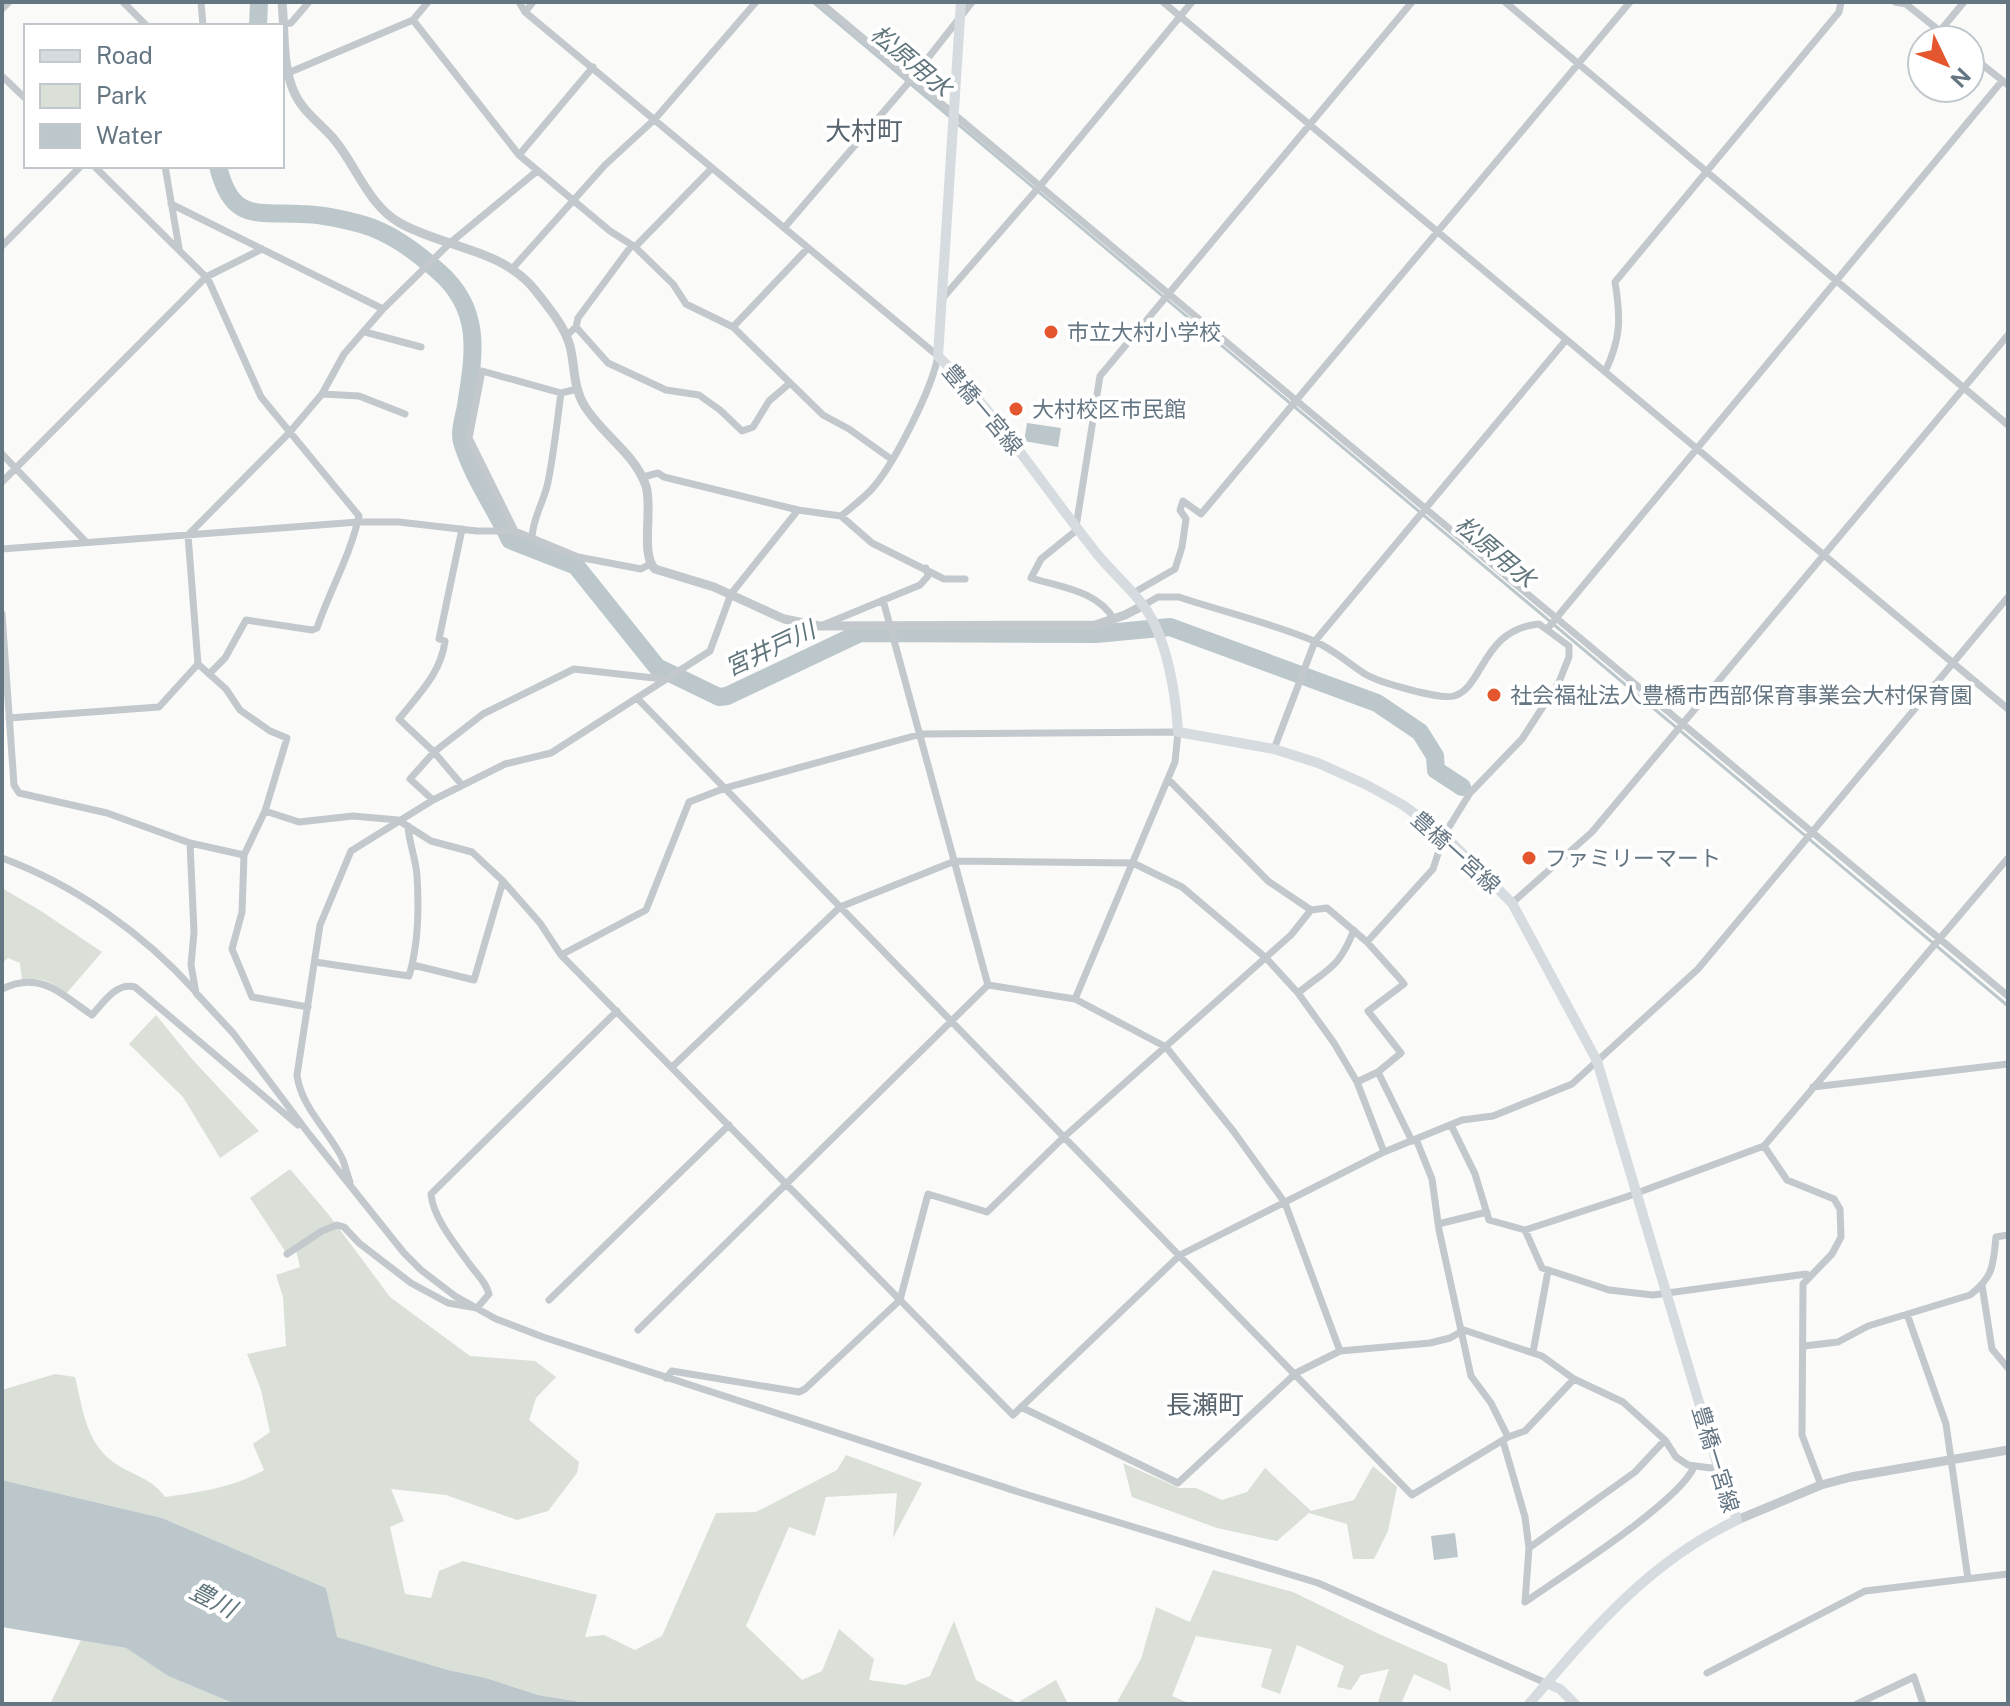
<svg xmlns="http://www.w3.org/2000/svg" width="2010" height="1706" font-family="'Public Sans','Noto Sans JP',sans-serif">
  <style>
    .green { fill: #dadfd7 }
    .water { fill: #bbc7cb }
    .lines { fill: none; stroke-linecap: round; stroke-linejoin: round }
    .stream { stroke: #bbc7cb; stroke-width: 3 }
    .river { stroke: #bbc7cb; stroke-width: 18 }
    .minor { stroke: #c3c8cc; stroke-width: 7 }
    .tertiary { stroke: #c3c8cc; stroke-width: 9 }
    .secondary { stroke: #d6dbdf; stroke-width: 10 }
    .poi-dot { fill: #e4572e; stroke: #fff; stroke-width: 3 }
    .labels { text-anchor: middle; stroke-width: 8; stroke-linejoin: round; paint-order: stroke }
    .poi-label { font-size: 22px; fill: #657683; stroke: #fff; text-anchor: start }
    .street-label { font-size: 22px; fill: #657683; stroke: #fff }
    .water-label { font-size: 24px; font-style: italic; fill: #60757c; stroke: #fff }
    .quarter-label { font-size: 26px; fill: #57646e; stroke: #fff }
  </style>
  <rect width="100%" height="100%" fill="#fafaf8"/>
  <path class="green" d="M2,888L41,911L102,952L65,995C53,981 41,977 22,980L20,963L8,958L2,963Z
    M156,1015L192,1059L259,1131L220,1158L183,1097L129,1044Z
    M290,1169L329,1215L390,1297L470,1356L535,1361L556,1377L536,1398L529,1420L579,1462L577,1473L548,1511L517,1520L446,1495L391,1489L404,1521L390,1527L405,1594L431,1598L439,1571L463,1561L597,1595L585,1637L604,1635L635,1650L662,1636L716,1513L756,1512L837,1470L846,1455L922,1483L893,1538L897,1493L826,1497L815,1536L789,1527L746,1626L802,1680L822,1671L839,1629L874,1659L869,1680L905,1685L930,1676L954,1621L976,1680L1017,1703L1056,1680L1068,1704H593L538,1695L486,1678L448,1670L336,1637L326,1588L162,1518L2,1480V1390L55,1374L75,1377C83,1409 85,1441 113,1462C131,1475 152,1478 165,1497C201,1492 232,1488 264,1470L253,1444L270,1432L261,1390L247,1354L286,1346L283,1297L276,1275L300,1267L296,1250L287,1254L250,1198Z
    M1123,1463L1179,1488H1196L1222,1500L1247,1492L1265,1468L1311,1511L1354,1500L1373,1466L1397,1487L1388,1531L1374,1559H1353L1347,1524L1309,1513L1277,1541L1217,1528L1132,1497Z
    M1213,1570L1293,1592L1379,1634L1447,1664L1451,1691L1414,1674L1401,1704L1378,1702L1389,1669L1361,1675L1351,1690L1337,1687L1344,1666L1297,1645L1280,1694L1261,1687L1272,1649L1196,1636L1172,1696L1191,1704H1116L1141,1659L1156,1607L1190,1622Z
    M81,1640L126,1648L168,1676L235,1704H50Z"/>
  <path class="water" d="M1027,423L1061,428L1058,447L1024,441Z
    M2,1480L162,1518L326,1588L337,1637L448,1670L486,1678L538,1695L593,1704H235L168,1676L126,1648L2,1627Z
    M1455,1533L1458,1557L1434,1560L1431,1536Z"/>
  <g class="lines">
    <path class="stream" d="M813,2L950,117
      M959,125L2008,1006"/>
    <path class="river" d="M258,26L259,2
      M218,166C231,221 255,212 301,214C320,214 342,219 361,224C390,232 415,251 438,271C483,310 474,354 466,406C464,417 459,432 462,442C472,476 495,508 510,540L576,566L657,667L719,697L727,696L860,633L1096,634L1170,627L1377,703L1420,732L1435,756L1436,770L1462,787"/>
    <path class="minor" d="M123,2L147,26
      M201,2L203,26
      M519,2L525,12L938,356C932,389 893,467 870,491C861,500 851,508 841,516
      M820,2L2008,996
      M1163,2L2008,709
      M1505,2L2008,425
      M1895,2L1906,4L1951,40
      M2,9L9,2
      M525,12L533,2
      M413,20L519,155L610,231L635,247L673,284L686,304L733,327L823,415L849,429L891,459
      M284,24L291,23L309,2
      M1940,31L1964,2
      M1970,55L2008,85
      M288,73L413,20L428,2
      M2,76L26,99
      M519,155L593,67
      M94,166L208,279L261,397L359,516C350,556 330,590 317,628L312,630L246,620L225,658L209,674
      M165,166L179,248
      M171,204L383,309
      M784,228L910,81L972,2
      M2,246L81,166
      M635,247L712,168
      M512,269L605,165L655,119L756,2
      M941,300L1040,186L1192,2
      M576,327L608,363L666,390L699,395L720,410L742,431L753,427L769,401L790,383
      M733,327L808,248
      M365,332L421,347
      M566,336L576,327L578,318L632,245
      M1605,372C1621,338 1621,319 1615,282L1839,12L1841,2
      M322,394L359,396L405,414
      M2,454L86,542
      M643,477L658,473L664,477L798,510L841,516L872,543L944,579H965
      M2,482L206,277L262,249
      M1076,527L1100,376L1412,2
      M462,529L439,639L445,641C441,673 419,694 399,719L434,752L462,785
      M1078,529L1041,559L1031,578C1060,587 1099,591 1114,620
      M515,531L469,438L482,371L561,393L577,389
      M532,537C533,517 544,502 548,482C554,453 557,422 561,393
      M2,549L358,522H399L477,531H515L578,557L641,569L650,564
      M1135,592L1175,569L1182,547L1186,519L1180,510L1183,501L1201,514L1630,2
      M883,600L988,985
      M1144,605L1158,597H1179C1224,612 1271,623 1314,641C1333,649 1348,663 1365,674C1378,682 1440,700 1454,696C1484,687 1482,629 1539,624L1569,646V657L1559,682L1522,739L1470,793L1444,835L1433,869L1367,942
      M2,614L14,785L19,793L107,813L190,843L244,855
      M823,625L920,585L928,576L926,568
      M1548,628L2002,81
      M198,664L226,689L240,710L270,731L287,738L265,811L244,855L242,912L232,949L252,997L308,1007
      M637,698L1412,1495L1508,1437L1525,1431L1574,1379
      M9,718L159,707L198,664L188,535L289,433L322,394L344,354L383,309L450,243L537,171
      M1274,749L1315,641L1566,340
      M1168,779L1268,881L1311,910L1327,908L1367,942L1401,980L1404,984L1368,1011L1401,1053L1378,1072L1357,1082
      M433,800L410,779L434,752L483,714L574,669L663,679
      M265,811L299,822L353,816L398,820L431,841L472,852L503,881L474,980L413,965
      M190,843L194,932L191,965L196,993L233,1033L309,1134L404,1253L421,1270L455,1296L496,1319L543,1337L1025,1494L1318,1583L1546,1683
      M2,858C75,885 143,933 195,991
      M503,881L540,923L561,955L1013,1415L1180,1255L1384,1152L1462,1120L1493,1116L1572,1084L1698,969L2008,597
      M1512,903L1592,832L2008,335
      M561,955L646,910L689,802L725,788L921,734L1178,732L1175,762L1075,999
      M315,962L409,976C418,946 419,907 417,876C416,859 409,843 408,826
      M2,989C40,970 61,994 92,1015C104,1002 116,982 135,987L298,1125
      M1298,993C1328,968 1338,970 1354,930
      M672,1067L840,907L955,861L1133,863L1182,887L1266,958L1298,993L1334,1043L1357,1082L1384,1152
      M1378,1072L1412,1141
      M1813,1087L2008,1064
      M1451,1125L1475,1174L1489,1220L1525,1230L1626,1197L1764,1146L2008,858
      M1416,1139L1432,1179L1439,1230L1471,1376L1491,1403L1508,1437
      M1764,1146L1787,1180L1834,1199L1840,1209L1841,1237L1832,1254L1803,1284L1802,1435L1821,1485
      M350,1182C347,1174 345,1165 342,1158C328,1130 301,1107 297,1075L320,925L351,851L433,800L505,764L551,753L710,651L731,594L798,510
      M1438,1224L1487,1212
      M1525,1230L1542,1268L1609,1290L1653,1295L1806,1274L1809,1276
      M287,1254L322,1231L337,1225L344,1227L359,1243L411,1283L448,1303L477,1308L489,1294C485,1280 476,1274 468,1262C454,1243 433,1217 431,1194L617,1011
      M1982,1285L1992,1349L2008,1368
      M549,1300L729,1125
      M1907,1314L1946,1424L1968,1579
      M638,1330L988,985L1075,999L1166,1047L1234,1132L1285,1203L1340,1351
      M1804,1346L1838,1342L1868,1326L1970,1295C1994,1276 1993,1266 1996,1237L2008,1235
      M1533,1352L1548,1271
      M666,1378L672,1371L799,1392L805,1389L900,1300L928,1194L987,1212L1064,1137L1291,935L1311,910
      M1021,1407L1178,1483L1296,1373L1340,1351L1430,1343L1450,1338L1464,1330L1542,1356L1574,1379L1623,1402L1665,1440L1676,1457L1688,1465L1711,1468L1718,1466
      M1503,1441L1525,1517L1529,1548L1525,1602C1562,1576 1678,1503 1694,1467
      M1529,1548L1635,1472L1665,1440
      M1707,1673L1865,1591L2008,1574
      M1857,1704L1914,1677L1923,1704"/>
    <path class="tertiary" d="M282,2C285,31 282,65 294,92C302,111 320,123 333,138C356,165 368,205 400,223C444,248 501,248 535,290C548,307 564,325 570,346C575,366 573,387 584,405C602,435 634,452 646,486C653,508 640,555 655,569L714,587L784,619L819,626L1095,625L1125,615L1144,605
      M1737,1520L1821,1485L1851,1477L2008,1450"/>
    <path class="secondary" d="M961,2L938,356C999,416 1045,489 1098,555C1122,584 1147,600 1160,637C1171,667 1176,700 1178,732L1274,749L1318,763L1367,785L1403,805L1444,835L1512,903L1597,1061L1718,1466L1737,1520C1647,1563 1592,1630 1529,1704
      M1546,1683L1560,1689L1575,1704"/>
  </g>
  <g class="poi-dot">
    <circle cx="1051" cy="332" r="8"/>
    <circle cx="1016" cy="409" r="8"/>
    <circle cx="1494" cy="695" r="8"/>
    <circle cx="1529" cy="858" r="8"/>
  </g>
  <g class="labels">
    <g class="poi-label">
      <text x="1067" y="340">市立大村小学校</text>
      <text x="1032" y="417">大村校区市民館</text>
      <text x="1510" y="703">社会福祉法人豊橋市西部保育事業会大村保育園</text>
      <text x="1545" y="866">ファミリーマート</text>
    </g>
    <g class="street-label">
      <text transform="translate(983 409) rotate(50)" y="8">豊橋一宮線</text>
      <text transform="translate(1456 852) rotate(42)" y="8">豊橋一宮線</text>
      <text transform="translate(1716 1459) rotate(73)" y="8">豊橋一宮線</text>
    </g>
    <g class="water-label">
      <text transform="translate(911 61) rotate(40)" y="8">松原用水</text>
      <text transform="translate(1495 552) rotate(40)" y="8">松原用水</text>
      <text transform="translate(770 649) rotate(-25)" y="8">宮井戸川</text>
      <text transform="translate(213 1600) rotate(27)" y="8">豊川</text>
    </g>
    <g class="quarter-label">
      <text x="864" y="140">大村町</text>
      <text x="1205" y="1414">長瀬町</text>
    </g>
  </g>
  <rect width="2010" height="1706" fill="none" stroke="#657683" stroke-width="8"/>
  <rect x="24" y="24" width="260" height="144" fill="#ffffff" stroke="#c1c8cd" stroke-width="2"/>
  <rect x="40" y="50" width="40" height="12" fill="#d6dbdf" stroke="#c1c8cd" stroke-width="2"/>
  <text x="96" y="64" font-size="24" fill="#657683">Road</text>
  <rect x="40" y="84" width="40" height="24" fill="#dadfd7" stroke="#c1c8cd" stroke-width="2"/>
  <text x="96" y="104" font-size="24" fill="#657683">Park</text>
  <rect x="40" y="124" width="40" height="24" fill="#bbc7cb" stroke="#c1c8cd" stroke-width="2"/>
  <text x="96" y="144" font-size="24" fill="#657683">Water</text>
  <g transform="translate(1946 64) rotate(133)"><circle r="38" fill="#ffffff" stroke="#c1c8cd" stroke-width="2"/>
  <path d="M0-6L14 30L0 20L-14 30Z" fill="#e4572e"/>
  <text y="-12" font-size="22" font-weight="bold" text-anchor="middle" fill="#657683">N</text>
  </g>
</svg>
